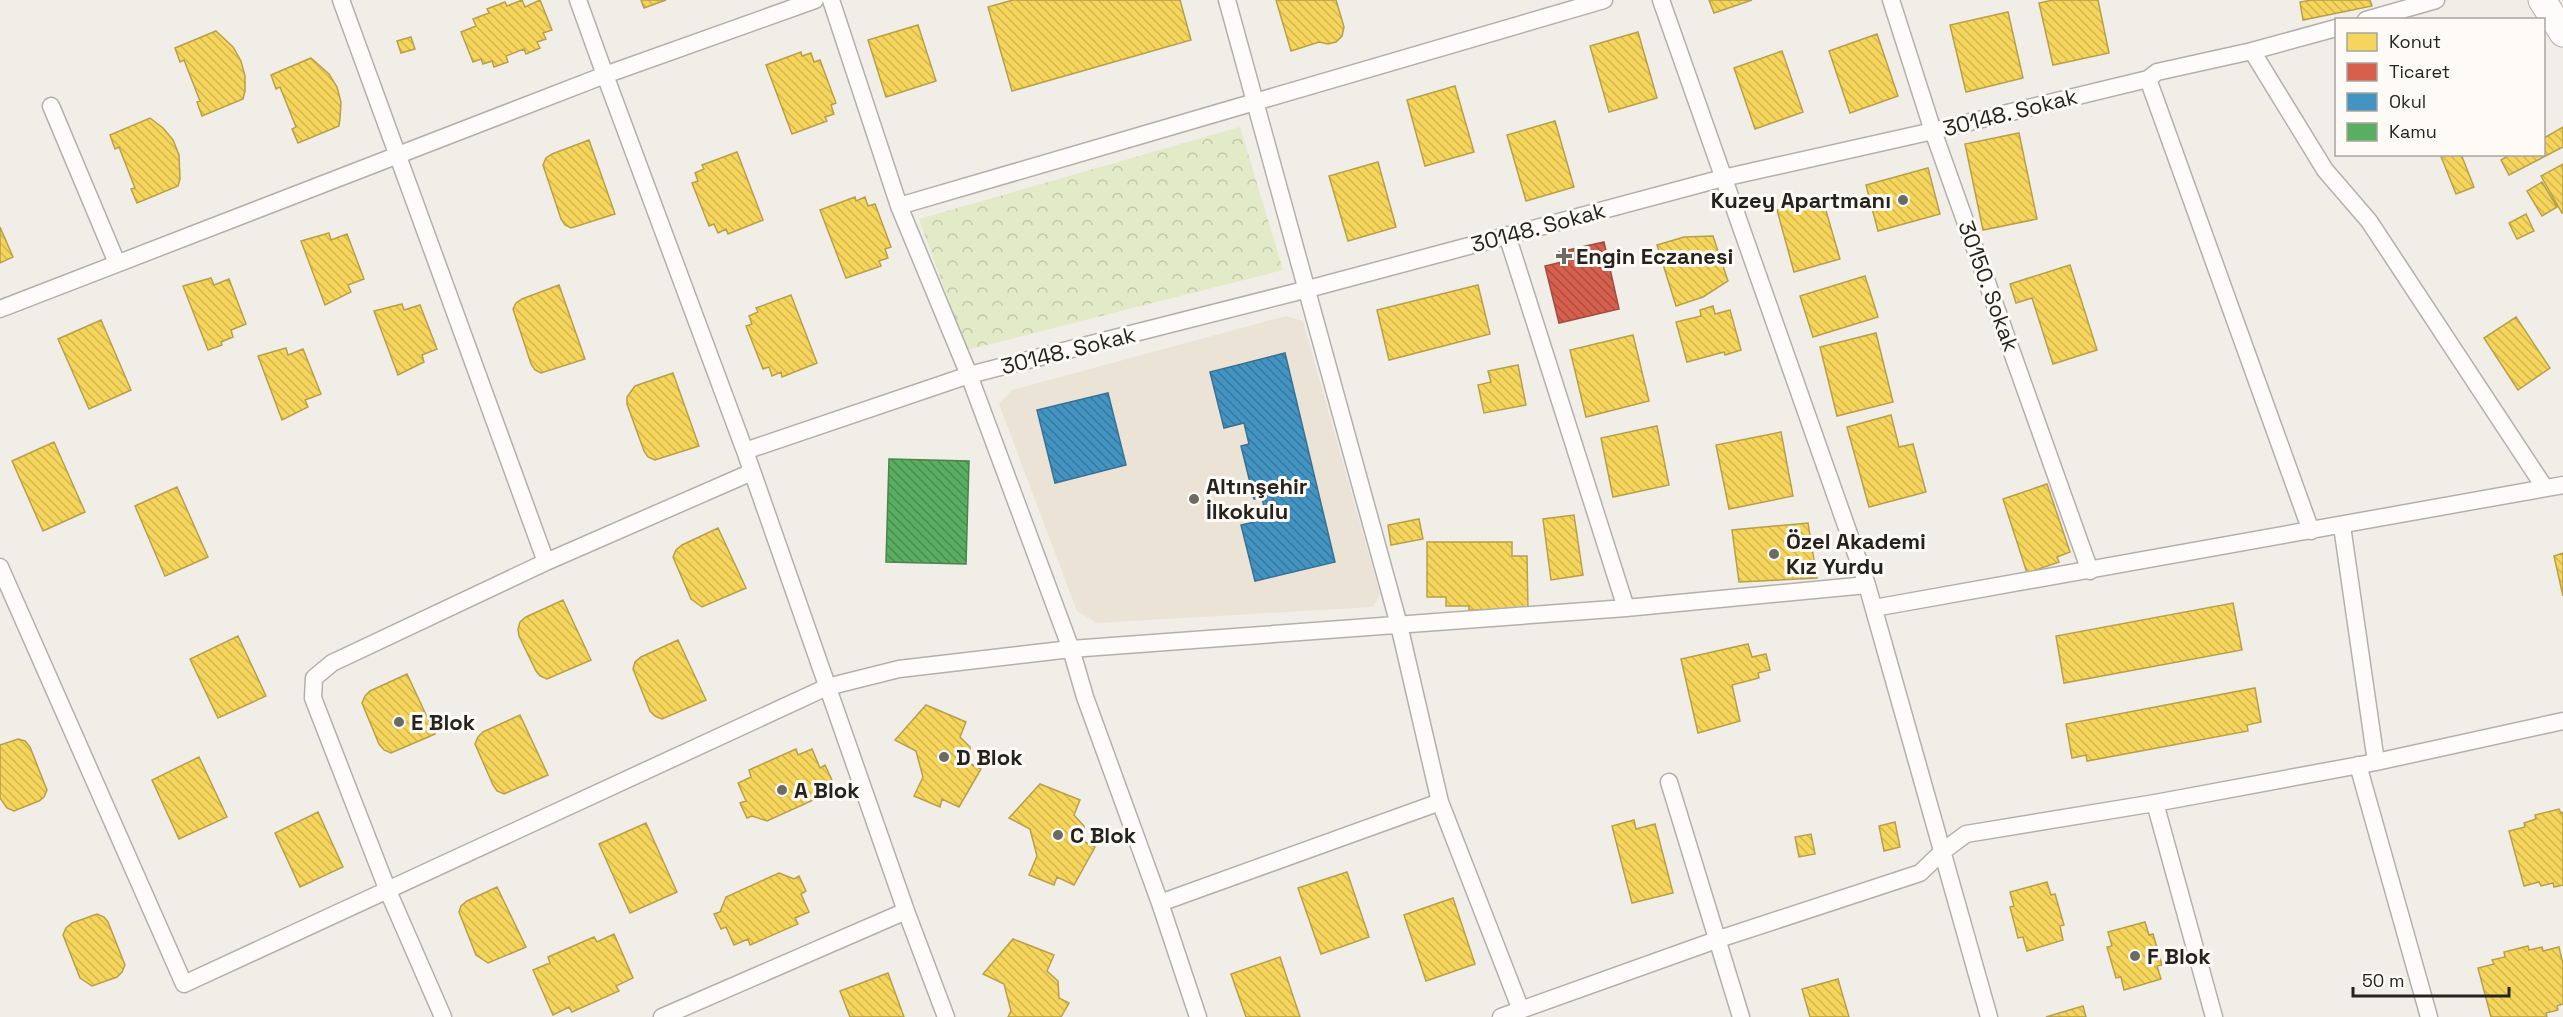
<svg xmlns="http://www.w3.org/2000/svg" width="2563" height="1017" font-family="'Space Grotesk',sans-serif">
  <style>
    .built { fill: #ebe3d6 }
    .park { fill: url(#park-crowns) }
    .homes { fill: url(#homes-back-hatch); stroke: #b8a04a; stroke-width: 1.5 }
    .shops { fill: url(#shops-back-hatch); stroke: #a14e3f; stroke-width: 1.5 }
    .schools { fill: url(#schools-back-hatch); stroke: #3a7192; stroke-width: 1.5 }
    .public { fill: url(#public-back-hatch); stroke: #4a844d; stroke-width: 1.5 }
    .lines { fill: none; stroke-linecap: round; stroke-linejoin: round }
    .minor-casing { stroke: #b3b0ac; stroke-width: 19 }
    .trunk-casing { stroke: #b3b0ac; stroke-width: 29 }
    .minor { stroke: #fdfcfb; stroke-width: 16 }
    .trunk { stroke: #fdfcfb; stroke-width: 27 }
    .poi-dot { fill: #6d6a65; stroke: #fefbf7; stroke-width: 2 }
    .labels { text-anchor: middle; stroke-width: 6; stroke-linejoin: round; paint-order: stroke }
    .street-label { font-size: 22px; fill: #26231f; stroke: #fefbf7 }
    .poi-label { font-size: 22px; font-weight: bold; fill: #26231f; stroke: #fefbf7; text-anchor: start }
  </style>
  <defs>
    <pattern id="park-crowns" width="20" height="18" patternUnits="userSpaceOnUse" patternTransform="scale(1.5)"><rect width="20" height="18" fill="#e2eac7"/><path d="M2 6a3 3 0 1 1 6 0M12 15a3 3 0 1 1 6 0" fill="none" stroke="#c2c8aa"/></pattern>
    <pattern id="homes-back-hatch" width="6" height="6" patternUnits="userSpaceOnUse" patternTransform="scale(1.5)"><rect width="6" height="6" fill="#f6d55c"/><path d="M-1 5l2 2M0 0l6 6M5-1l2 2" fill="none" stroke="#d3b750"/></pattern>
    <pattern id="shops-back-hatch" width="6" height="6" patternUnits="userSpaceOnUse" patternTransform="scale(1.5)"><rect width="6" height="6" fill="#d6604d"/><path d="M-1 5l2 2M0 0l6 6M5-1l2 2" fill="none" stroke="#ad4f3f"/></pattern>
    <pattern id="schools-back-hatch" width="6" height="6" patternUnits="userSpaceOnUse" patternTransform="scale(1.5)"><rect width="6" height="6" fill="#4393c3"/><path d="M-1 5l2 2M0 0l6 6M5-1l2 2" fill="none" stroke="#38789e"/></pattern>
    <pattern id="public-back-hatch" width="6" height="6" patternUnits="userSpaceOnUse" patternTransform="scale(1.5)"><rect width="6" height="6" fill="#5aae61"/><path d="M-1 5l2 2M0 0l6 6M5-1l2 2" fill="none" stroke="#4a8d4f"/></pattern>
  </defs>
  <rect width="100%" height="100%" fill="#f1ede7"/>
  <path class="built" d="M1286,316L1303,321L1380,594L1373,607L1097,623L1077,611L999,404L1012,390Z"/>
  <path class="park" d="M1240,127L1283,270L967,350L919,219Z"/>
  <path class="homes" d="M522,0L525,7L540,0L552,30L543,33L546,39L537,42L540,48L526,54L524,49L506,56L508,62L494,67L492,61L483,64L481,59L473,62L461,32L476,26L473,19L489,13L487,9L505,2L507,6Z
    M641,0H666L644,8Z
    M1013,0H1180L1191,40L1012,91L988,7Z
    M1276,0H1336L1344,27L1342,36L1336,42L1328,44L1319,42L1291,51Z
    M1709,0H1752L1714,13Z
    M2053,0H2098L2109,53L2053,65L2039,3Z
    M2312,0H2370L2372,6L2303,20L2300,2Z
    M2008,12L2023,78L1966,92L1950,25Z
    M918,25L936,81L886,97L868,40Z
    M216,31L233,47L241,61L245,76V91L243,99L202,116L197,102L200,101L184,60L180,62L175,48Z
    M1638,32L1657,98L1609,112L1590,46Z
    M1877,34L1898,96L1850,113L1829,51Z
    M411,37L415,49L401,53L397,41Z
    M1782,51L1803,112L1755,129L1734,68Z
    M801,52L802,56L811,53L814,62L820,60L836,103L831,105L834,114L825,117L827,121L792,134L766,65Z
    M311,58L329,74L337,87L341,102L340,118L339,126L298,143L292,129L296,127L280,87L276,89L271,75Z
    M1455,86L1474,152L1425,166L1407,100Z
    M150,118L163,128L173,140L179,155L180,179L178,186L137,203L131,189L135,188L119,147L115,149L110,135Z
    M1555,121L1574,187L1526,201L1507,135Z
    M2563,127V147L2509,175L2501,160L2511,154H2544V138Z
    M2019,133L2037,219L1983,230L1965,144Z
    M589,140L615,214L571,228L565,225L561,219L543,165L546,158L552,154Z
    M737,152L763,220L728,234L726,229L718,233L714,224L709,226L692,183L698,181L695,173L704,169L702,165Z
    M2440,154H2461L2474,187L2456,194Z
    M1378,162L1396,227L1348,241L1329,176Z
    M2563,164V213H2562L2541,176Z
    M1928,168L1940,214L1878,231L1866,185Z
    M2542,182L2557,207L2542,216L2527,191Z
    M855,197L856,201L865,197L868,206L875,204L891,247L885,249L888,258L879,261L881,266L846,278L820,210Z
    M1822,197L1840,259L1794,272L1777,210Z
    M2526,214L2534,231L2517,239L2509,223Z
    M0,227L13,257L0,263Z
    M329,233L331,240L347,234L364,279L348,285L351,292L325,305L301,241Z
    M1713,236L1728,281L1703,297L1676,306L1657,245L1684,237Z
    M2070,265L2097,350L2053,364L2032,298L2016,303L2010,284Z
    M1865,276L1878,317L1813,337L1800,296Z
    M211,278L214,285L229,279L246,324L231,330L233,337L221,342L222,345L208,350L183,286Z
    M559,285L585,359L541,373L535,370L531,364L513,309L516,303L522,299Z
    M1478,285L1490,334L1389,360L1377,310Z
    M791,295L817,363L782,377L781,372L772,376L769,367L763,369L746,326L752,324L749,316L758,312L756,308Z
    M402,304L404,310L420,305L437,349L422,355L424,362L398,375L374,311Z
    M1713,306L1715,314L1730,310L1741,350L1725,355L1724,352L1687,362L1676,322L1701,316L1700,310Z
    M2516,317L2550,368L2518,390L2484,338Z
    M101,320L131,390L89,409L58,339Z
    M1876,333L1893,402L1837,416L1820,347Z
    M1633,335L1649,401L1586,417L1570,350Z
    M286,348L288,355L303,349L321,394L305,400L308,407L282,420L258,356Z
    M1518,365L1526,405L1484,413L1478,385L1491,382L1488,371Z
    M673,373L699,446L655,460L648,457L644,451L627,404V397L635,386Z
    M1891,415L1899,447L1913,444L1926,492L1869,507L1847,427Z
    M1657,426L1669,485L1613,497L1601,438Z
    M1781,432L1793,496L1729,509L1716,445Z
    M54,442L85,512L43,531L12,461Z
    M2047,484L2070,552L2057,557L2059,562L2027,573L2003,499Z
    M177,487L208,557L165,576L135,506Z
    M1574,515L1583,575L1551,580L1543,519Z
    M1419,519L1423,539L1391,545L1388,525Z
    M1808,523L1817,578L1739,582L1732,530Z
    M718,528L746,588L702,607L691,599L673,557L676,550L682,545Z
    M1427,542H1512V556H1527L1528,610H1469V606H1446V597H1427Z
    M2563,553V596L2554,556Z
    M563,600L591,660L547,679L540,676L536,671L519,636L518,629L520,622L526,617Z
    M2233,603L2242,650L2064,683L2056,636Z
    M238,636L266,696L218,718L190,659Z
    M678,640L706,700L662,719L655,716L650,711L633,669L635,662L641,657Z
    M1748,644L1752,657L1766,654L1770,670L1758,673L1759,678L1732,685L1740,721L1698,733L1681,659Z
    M407,674L435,734L391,753L384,750L379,744L362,703L365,696L370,691Z
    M2255,688L2261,722L2247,725L2248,731L2087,761L2086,755L2072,758L2066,724Z
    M926,705L966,722L960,737L970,747L971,764L981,769L959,807L942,799L940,807L914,796L923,777L916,751L895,740Z
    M520,715L548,775L504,794L497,791L493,785L475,744L478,737L483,732Z
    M18,739L25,741L30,747L47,790L44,797L39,801L14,811L7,808L0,798V745Z
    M796,749L798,755L812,749L820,768L825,765L832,780L827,782L820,797L767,821L752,816L747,818L740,803L746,801L738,783L751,777L749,770Z
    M199,757L227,817L179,839L152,780Z
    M1040,784L1080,800L1074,815L1084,826L1085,842L1095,847L1074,885L1057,877L1054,885L1029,875L1037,856L1030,829L1009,818Z
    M2559,809L2561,813L2563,812V885L2554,887L2553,883L2541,886L2539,882L2524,886L2509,831L2525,827L2524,823L2536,819L2535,815Z
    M318,812L343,867L300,887L275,833Z
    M1634,820L1636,829L1655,824L1673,893L1632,903L1612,826Z
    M1895,822L1900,847L1884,851L1879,826Z
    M646,823L677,892L630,913L599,844Z
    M1811,834L1815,854L1799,857L1795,837Z
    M1347,872L1369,937L1321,954L1298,888Z
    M779,873L794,879L799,876L806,891L801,894L809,912L795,918L798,924L750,945L748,939L734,945L726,927L721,929L714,914L720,912L726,897Z
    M2047,882L2051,895L2055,894L2064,925L2060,926L2063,940L2027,951L2023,937L2018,938L2010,907L2014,906L2010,892Z
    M497,887L526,947L488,963L476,955L459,912L461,906L467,901Z
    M1453,898L1475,964L1426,981L1404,915Z
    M97,914L104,917L108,922L125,965L122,972L117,977L92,986L80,978L63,935L66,928L72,923Z
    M2145,922L2149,935L2153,934L2162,965L2157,966L2161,979L2124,990L2121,977L2116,978L2107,947L2112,946L2108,932Z
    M614,934L633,978L616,986L619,991L572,1012L569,1007L553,1015L533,970L550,963L548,957L594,937L597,942Z
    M1013,939L1054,955L1047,971L1058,981L1059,998L1069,1003L1061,1017H1008L1011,1011L1004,984L983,974Z
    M2528,946L2529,950L2542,947L2543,951L2559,947L2563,964V1004L2557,1006L2558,1010L2546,1013L2547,1017H2491L2478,968L2494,964L2492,960L2505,957L2504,952Z
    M1280,957L1300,1017H1246L1231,974Z
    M888,973L904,1017H850L840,991Z
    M1838,979L1849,1017H1810L1802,989Z
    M2083,1006L2086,1017H2046Z"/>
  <path class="shops" d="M1604,242L1619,309L1559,323L1545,266L1562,262L1559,252Z"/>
  <path class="schools" d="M1285,353L1335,562L1255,581L1241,525L1267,519L1262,498L1254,499L1241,446L1249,444L1244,423L1224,428L1210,372Z
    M1108,393L1126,465L1055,483L1037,410Z"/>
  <path class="public" d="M889,459L969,461L966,564L886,562Z"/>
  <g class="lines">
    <g class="minor-casing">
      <path id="minor" d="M341,0L546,562
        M578,0L605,75L815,0
        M831,0L899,206L969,375L1071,649L1085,697L1160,903L1198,1017
        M1227,0L1399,625L1440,802L1521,1010
        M1661,0L1867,585L1989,1017
        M1891,0L1933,131L2090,571
        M2366,20L2436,0
        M2252,51L2325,170L2369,221L2545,488
        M2148,79L2311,531
        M51,106L117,263
        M899,206L1604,0
        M1507,235L1626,608
        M0,309L605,75L745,451L906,911L946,1017
        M745,451L969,375L1308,289L1723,178L1933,131L2148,79L2157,72L2252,51L2336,28
        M2342,526L2376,762
        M0,567L184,984L827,687L899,669L1071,649L1626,608L1867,585
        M1874,608L2563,485
        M2358,765L2429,1017
        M1669,782L1741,1017
        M2155,803L2214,1017
        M1160,903L1440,802
        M443,1017L388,891L313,698L314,678L332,663L546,562L752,472
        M662,1017L906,911
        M1501,1017L1719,939L1920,873L1942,852L1966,834L2155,803L2376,762L2563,721"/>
    </g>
    <g class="trunk-casing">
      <path id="trunk" d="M2542,0L2563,33"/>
    </g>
    <use href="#minor" class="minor"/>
    <use href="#trunk" class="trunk"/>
  </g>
  <g class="poi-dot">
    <circle cx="1903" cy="200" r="6"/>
    <path d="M1561 247h6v6h6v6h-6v6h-6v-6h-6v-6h6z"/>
    <circle cx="1194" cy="499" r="6"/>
    <circle cx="1774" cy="554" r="6"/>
    <circle cx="399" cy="722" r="6"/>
    <circle cx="944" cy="757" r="6"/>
    <circle cx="782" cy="790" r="6"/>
    <circle cx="1058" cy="835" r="6"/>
    <circle cx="2135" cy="956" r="6"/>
  </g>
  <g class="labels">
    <g class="street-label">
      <text transform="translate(2010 112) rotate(-14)" y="8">30148. Sokak</text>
      <text transform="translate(1538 227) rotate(-15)" y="8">30148. Sokak</text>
      <text transform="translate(1989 286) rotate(70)" y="8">30150. Sokak</text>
      <text transform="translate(1068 350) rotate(-14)" y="8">30148. Sokak</text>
    </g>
    <g class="poi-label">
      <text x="1891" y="208" text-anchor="end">Kuzey Apartmanı</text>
      <text x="1576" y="264">Engin Eczanesi</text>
      <text x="1206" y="494">Altınşehir<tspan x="1206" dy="25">İlkokulu</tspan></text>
      <text x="1786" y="549">Özel Akademi<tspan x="1786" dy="25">Kız Yurdu</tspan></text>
      <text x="411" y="730">E Blok</text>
      <text x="956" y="765">D Blok</text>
      <text x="794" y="798">A Blok</text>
      <text x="1070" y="843">C Blok</text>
      <text x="2147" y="964">F Blok</text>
    </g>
  </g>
  <rect x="2335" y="18" width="210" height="138" fill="#fefbf7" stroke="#a8a5a1" stroke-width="1.5"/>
  <rect x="2347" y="33" width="30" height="18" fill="#f6d55c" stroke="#a8a5a1" stroke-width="1.5"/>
  <text x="2389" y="48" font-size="18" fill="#26231f">Konut</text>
  <rect x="2347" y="63" width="30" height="18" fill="#d6604d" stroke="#a8a5a1" stroke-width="1.5"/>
  <text x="2389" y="78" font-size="18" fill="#26231f">Ticaret</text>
  <rect x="2347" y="93" width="30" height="18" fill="#4393c3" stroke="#a8a5a1" stroke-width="1.5"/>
  <text x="2389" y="108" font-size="18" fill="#26231f">Okul</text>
  <rect x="2347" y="123" width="30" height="18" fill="#5aae61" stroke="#a8a5a1" stroke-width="1.5"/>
  <text x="2389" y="138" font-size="18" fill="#26231f">Kamu</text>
  <path d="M2353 987v9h156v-9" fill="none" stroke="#26231f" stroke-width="3"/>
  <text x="2362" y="987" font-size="18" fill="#26231f" stroke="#fefbf7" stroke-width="4.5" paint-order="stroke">50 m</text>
</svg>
